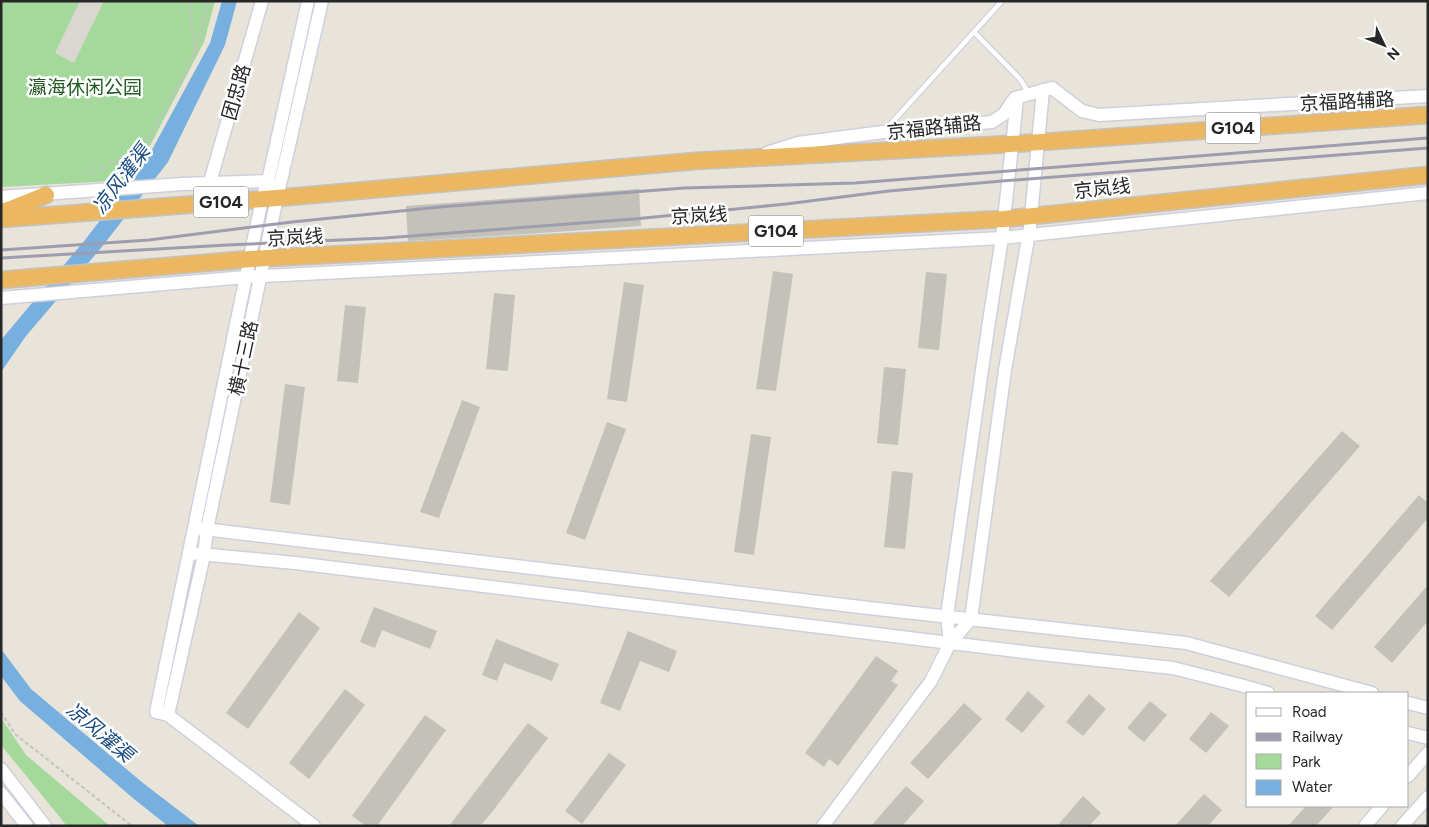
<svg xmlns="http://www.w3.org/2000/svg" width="1429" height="827" font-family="Figtree,'Noto Sans SC',sans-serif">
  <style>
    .green { fill: #a4d99b }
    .plaza { fill: #d9d7d0 }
    .water { fill: #77afdf }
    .building { fill: #c3c1b9 }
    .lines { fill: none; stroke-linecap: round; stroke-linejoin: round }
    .lane-casing { stroke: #cfcfde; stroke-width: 7 }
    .secondary-casing { stroke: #cfcfde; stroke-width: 15 }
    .highway-casing { stroke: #c3c3c3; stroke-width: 19 }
    .path { stroke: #c3c3c3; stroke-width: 2; stroke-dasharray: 4 2.5; stroke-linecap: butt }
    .lane { stroke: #fff; stroke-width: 4.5 }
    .secondary { stroke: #fff; stroke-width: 12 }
    .highway { stroke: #ebb761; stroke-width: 16 }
    .rail { stroke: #9e9daf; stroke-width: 3 }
    .labels { text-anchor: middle; stroke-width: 5; stroke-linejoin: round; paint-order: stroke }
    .shield { fill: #fff; stroke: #686868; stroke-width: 1 }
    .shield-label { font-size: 18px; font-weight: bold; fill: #272727 }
    .park-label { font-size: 19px; fill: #215a21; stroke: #fff }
    .street-label { font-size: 19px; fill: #272727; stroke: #fff }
    .water-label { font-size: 20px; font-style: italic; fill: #1c4d85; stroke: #fff }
  </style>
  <rect width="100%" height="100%" fill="#e8e4d9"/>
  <path class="green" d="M1,1H215L204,42L132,180L1,187Z
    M1,718L26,755L110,826H67L1,745Z"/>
  <path class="plaza" d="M80,1H104L74,63L55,53Z"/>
  <path class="water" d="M222,1H237L225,45L168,162L101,248L26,336L1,372V340L85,240L147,159L210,43Z
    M1,649L31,689L143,783L199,826H168L134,799L20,701L1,676Z"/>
  <path class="building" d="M639,189L641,226L527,234L408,241L406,206Z
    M773,271L793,274L776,391L756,389Z
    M926,272L947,274L939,350L918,348Z
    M624,282L644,285L627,402L607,399Z
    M494,293L515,295L508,371L486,369Z
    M345,305L366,307L358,383L337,381Z
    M884,367L906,369L898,445L877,443Z
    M285,384L305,387L290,505L270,502Z
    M462,400L480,407L439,518L420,512Z
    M607,422L626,429L585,540L566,533Z
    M1342,431L1360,446L1229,597L1210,581Z
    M751,434L771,437L754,555L734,552Z
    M892,471L913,473L905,549L884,547Z
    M1419,495L1428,503V518L1332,630L1315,616Z
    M1428,585V621L1392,663L1374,647Z
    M374,607L437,631L430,649L382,630L375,648L360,642Z
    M299,612L320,628L248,729L226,713Z
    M628,631L677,651L669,672L640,661L620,711L600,703Z
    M496,639L559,664L552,681L504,663L497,681L482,675Z
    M876,656L898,671L891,681L898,685L838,766L829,759L824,767L805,753Z
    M345,689L365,705L309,779L289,763Z
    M1028,691L1045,706L1022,733L1005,719Z
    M1089,694L1106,709L1083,736L1066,722Z
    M1150,701L1167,715L1144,742L1127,728Z
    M964,703L982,719L928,779L910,763Z
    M1211,712L1229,726L1206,753L1189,739Z
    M425,715L446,730L377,826H366L352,816Z
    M528,723L548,738L492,812L480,826H449Z
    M609,753L626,765L582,824L565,811Z
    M906,786L924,801L902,826H871Z
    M1204,794L1222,810L1208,826H1175Z
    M1083,796L1101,813L1089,826H1057Z
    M1306,806H1334L1316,826H1288Z"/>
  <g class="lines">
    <g class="lane-casing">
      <path id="lane" d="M974,32L1020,79L1028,92
        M887,128L1002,1"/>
    </g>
    <g class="secondary-casing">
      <path id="secondary" d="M308,1L268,181L262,199L156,712L168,715L314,826
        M767,153L798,143L883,132L992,122L1004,114L1015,98L1052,88L1082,111L1099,115L1428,96
        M210,182L262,1
        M1,197L183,184L268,181L271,187
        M1,298L246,277L1002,238L1428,193
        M195,528L869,608L1186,643L1372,693
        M189,553L295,563L1041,654L1173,668L1240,685L1268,693
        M950,643L947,616L988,328L1002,238L1017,100
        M1408,703L1428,708
        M168,715L204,555L207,529L277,198L322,1
        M1408,733L1428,738
        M1,769L45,826
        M1408,776L1428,753
        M1,793L27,826
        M823,826L931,681L950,643L971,619L1005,370L1030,227L1043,90
        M1365,826L1382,806
        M1402,826L1428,797"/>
    </g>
    <g class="highway-casing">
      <path id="highway" d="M1,213L46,195
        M1,219L277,198L695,161L1011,144L1428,115
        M1,280L251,259L1004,219L1428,175"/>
    </g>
    <path class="path" d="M195,52L209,1
      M87,173L137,152L146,143L191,63L194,52L190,1
      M1,712L15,734L132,826"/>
    <use href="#lane" class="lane"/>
    <use href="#secondary" class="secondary"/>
    <use href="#highway" class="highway"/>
    <path class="rail" d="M1,250L149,240L292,222L440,207L684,188L855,183L1428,138
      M1,258L227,245L385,238L634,219L786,204L889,191L1002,181L1428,148"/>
  </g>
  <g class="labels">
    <g class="shield">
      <rect x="1205.5" y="112.5" width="55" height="31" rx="4"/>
      <rect x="193.5" y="186.5" width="55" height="31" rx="4"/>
      <rect x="748.5" y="215.5" width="55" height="31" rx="4"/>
    </g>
    <g class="shield-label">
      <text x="1233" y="134">G104</text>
      <text x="221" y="208">G104</text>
      <text x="776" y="237">G104</text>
    </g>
    <g class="park-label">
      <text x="85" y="94">瀛海休闲公园</text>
    </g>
    <g class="street-label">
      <text transform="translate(236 92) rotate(-74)" y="7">团忠路</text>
      <text transform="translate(1347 101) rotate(-3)" y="7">京福路辅路</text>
      <text transform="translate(934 127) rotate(-6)" y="7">京福路辅路</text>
      <text transform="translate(1102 188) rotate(-6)" y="7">京岚线</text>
      <text transform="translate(699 215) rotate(-3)" y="7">京岚线</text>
      <text transform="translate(295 237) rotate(-3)" y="7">京岚线</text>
      <text transform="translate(243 358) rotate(-78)" y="7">横十三路</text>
    </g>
    <g class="water-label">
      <text transform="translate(121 179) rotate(-53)" y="7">凉风灌渠</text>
      <text transform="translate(100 732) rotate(40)" y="7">凉风灌渠</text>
    </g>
  </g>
  <rect width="1429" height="827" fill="none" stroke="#272727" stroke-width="5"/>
  <rect x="1246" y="692" width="162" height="115" fill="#ffffff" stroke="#a9a9a9"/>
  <rect x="1256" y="708" width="25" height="8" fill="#ffffff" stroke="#a9a9a9"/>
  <text x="1292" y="717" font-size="15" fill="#272727">Road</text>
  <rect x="1256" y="733" width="25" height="8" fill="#9e9daf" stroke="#a9a9a9"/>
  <text x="1292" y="742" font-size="15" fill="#272727">Railway</text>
  <rect x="1256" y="754" width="25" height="15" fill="#a4d99b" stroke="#a9a9a9"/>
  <text x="1292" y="767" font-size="15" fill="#272727">Park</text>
  <rect x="1256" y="780" width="25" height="15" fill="#77afdf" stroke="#a9a9a9"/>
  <text x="1292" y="792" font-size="15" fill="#272727">Water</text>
  <g transform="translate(1384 45) rotate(133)" stroke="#ffffff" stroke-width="4" paint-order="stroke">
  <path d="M0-4L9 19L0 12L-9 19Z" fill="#272727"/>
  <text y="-8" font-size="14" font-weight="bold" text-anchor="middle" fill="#272727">N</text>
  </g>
</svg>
